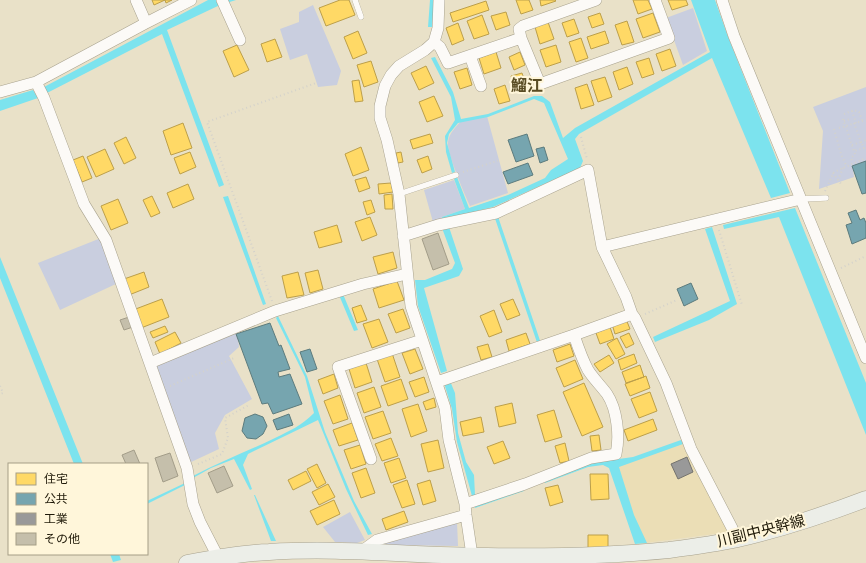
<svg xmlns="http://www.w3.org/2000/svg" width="866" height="563" font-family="Spectral,'Noto Sans JP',serif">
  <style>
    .built { fill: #ebdeb6 }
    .green { fill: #c9cedf }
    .water { fill: #7ce3ee }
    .homes { fill: #ffd966; stroke: #bc9f4a }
    .public { fill: #76a5af; stroke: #5c7b7d }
    .industry { fill: #999; stroke: #74736e }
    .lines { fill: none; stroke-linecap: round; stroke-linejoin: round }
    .stream { stroke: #7ce3ee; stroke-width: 3.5 }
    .building { fill: #c5bfab; stroke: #a39d89 }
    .lane-casing { stroke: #a8a28e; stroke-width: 6 }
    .street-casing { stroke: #a8a28e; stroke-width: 12 }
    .secondary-casing { stroke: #a8a28e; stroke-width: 17 }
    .path { stroke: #d4d2cb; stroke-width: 2; stroke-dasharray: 1 3; stroke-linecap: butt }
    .lane { stroke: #fcfaf7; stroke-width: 5.5 }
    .street { stroke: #fcfaf7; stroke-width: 11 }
    .secondary { stroke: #eceee8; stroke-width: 16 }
    .labels { text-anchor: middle; stroke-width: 4; stroke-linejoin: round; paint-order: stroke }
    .street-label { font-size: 15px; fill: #1f1908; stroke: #fff6da }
    .neighbourhood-label { font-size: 16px; font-weight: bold; fill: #594c23; stroke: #fff6da }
  </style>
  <rect width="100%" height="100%" fill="#e9e1c8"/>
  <path class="built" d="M683,441L730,532L638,544L615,466Z"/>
  <path class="green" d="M313,5L341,71L337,85L318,87L307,54L290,60L280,29L299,22V12Z
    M693,8L707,51L683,65L666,18Z
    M866,87V162L853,168L854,177L819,189L823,131L813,107Z
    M487,116L508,193L470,206C465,195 446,151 448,142C449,133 456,127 461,121Z
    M454,180L465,209L442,217V220L433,222L424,190Z
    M101,238L118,283L60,310L38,263Z
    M237,331L239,347L229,356L252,399L225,415L215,433L219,449L189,463L154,364Z
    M350,512L365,540L357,543L335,542L323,527Z
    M457,522L458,546L386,545L383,541Z"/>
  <path class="water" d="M208,0H236L220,5L167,30L224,185L219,187L162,34L47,93L44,87Z
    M430,0H434L435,2L432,27H428Z
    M691,0H715L727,34L790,193L771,198L712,58L579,134L575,139L583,161L580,168L493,207L442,220V217L465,209L454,179L457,177L469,208L508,195L545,178L551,170L568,159L544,103L534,99L488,117L458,123L449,134L447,143L455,172L452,173L446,152L445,136L455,120L451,97L431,58L435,57L453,92L461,119L488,114L534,96H542L550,102L563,138L575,128L710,52Z
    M33,90L38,98L0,111V100Z
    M228,196L266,304L263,305L223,197Z
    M795,208L866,383V435L779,217L724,229L723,225Z
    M449,227L463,269L459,276L424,288L447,371L441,373L418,306L415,280H425L452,269L455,263L442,228Z
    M712,227L737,304L709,320L655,342L653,337L730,301L705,229Z
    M0,257L83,464H74L0,278Z
    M343,294L358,330L354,331L339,295Z
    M278,316L307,376L325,432L354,501L372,534L368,535L346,489L318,420L248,454L243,465L252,489L250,490L234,459L211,468L193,478V476C219,462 248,451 275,438C291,430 301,426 314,413L305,377L276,318Z
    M450,381L455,393L458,433L466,462L474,475L475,495L472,496L457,442L452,409L444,383Z
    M681,440L683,444L619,467L634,515L647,543L635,544L609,468L603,465L588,467L545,483V478L590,463L633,457Z
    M185,483V485L147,504V501Z
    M523,488L524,491L475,508L473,504Z
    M254,495H255L276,541H271Z
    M110,554H119L121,560L113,562Z"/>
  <path class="homes" d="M152,0H172L166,3L165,0L154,5Z
    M340,0H349L355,15L326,26L319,8Z
    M516,0H529L533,10L521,14Z
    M540,0H555L556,1L541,6Z
    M633,0H648L652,9L638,14Z
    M668,0H686L688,5L672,10Z
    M486,1L489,10L453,22L450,13Z
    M506,12L510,25L496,30L491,16Z
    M600,13L604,24L592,28L588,17Z
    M653,13L660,32L643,38L636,19Z
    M482,15L489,34L474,39L467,21Z
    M574,19L579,33L567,37L562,23Z
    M627,21L634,42L622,45L615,25Z
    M548,22L554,39L540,44L535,27Z
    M458,23L464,40L452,45L446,28Z
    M358,31L367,53L353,59L344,37Z
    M605,31L609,43L591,49L587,37Z
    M581,38L588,58L576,62L569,42Z
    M275,39L282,57L267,62L261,44Z
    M237,45L249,70L234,77L223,51Z
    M556,45L561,62L546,67L540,50Z
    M670,49L676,66L662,71L656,54Z
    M496,52L501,68L484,74L479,58Z
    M520,52L525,65L514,70L509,57Z
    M649,58L654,74L642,78L636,62Z
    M371,61L378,82L364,87L357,65Z
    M426,66L434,83L419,90L411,73Z
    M627,67L633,84L619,90L613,72Z
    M467,68L472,85L460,89L454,72Z
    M522,73L527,88L516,91L511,76Z
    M605,77L612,97L598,102L591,81Z
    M359,80L363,101L355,102L352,81Z
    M587,84L594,105L581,109L575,88Z
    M505,85L510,101L499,104L494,89Z
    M434,96L443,116L427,122L419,102Z
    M183,123L192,148L171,155L163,131Z
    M430,134L433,143L413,149L410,140Z
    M126,137L136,158L124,164L114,143Z
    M361,147L369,170L353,176L345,154Z
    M105,149L114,169L96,177L87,157Z
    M190,152L196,167L180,174L174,158Z
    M401,152L403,162L398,163L396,153Z
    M83,156L92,178L82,182L73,160Z
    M428,156L432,169L422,173L417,160Z
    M366,177L370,188L359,192L355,180Z
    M391,183L393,192L379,194L378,184Z
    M188,184L194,199L173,208L167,193Z
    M392,194L393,209H385L384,195Z
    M152,196L160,213L151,217L143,200Z
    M118,199L128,223L111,230L101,206Z
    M371,200L375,212L367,215L363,202Z
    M370,217L377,235L362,241L355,222Z
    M337,225L342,242L319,248L314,232Z
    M393,252L397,268L378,274L373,257Z
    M318,270L323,289L310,293L305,273Z
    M144,272L149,287L129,295L124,279Z
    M298,272L304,295L287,298L282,276Z
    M397,281L404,300L379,308L373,289Z
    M162,299L169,317L141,328L133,310Z
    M513,299L520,315L507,320L500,304Z
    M361,305L367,320L357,323L352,308Z
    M403,309L410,328L396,333L388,314Z
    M494,310L502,332L489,337L480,316Z
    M379,319L388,342L372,348L363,324Z
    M626,319L630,329L615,334L612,324Z
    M165,326L168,332L153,338L150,332Z
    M610,327L614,339L600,344L596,333Z
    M175,332L181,343L160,354L155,342Z
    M526,333L530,344L509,351L506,340Z
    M629,333L634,344L626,348L620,337Z
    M617,338L625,354L616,359L607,344Z
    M488,344L492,357L481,360L477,347Z
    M570,344L574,356L557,362L553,350Z
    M415,349L423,369L410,374L402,353Z
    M392,353L400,377L385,382L377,359Z
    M634,354L637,363L621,370L618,360Z
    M609,355L614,363L600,372L594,364Z
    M575,360L583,379L564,387L556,368Z
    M366,363L372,382L355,388L349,369Z
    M640,365L644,377L626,383L622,372Z
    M334,374L338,388L323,394L318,380Z
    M646,376L650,388L630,396L625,384Z
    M424,377L429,392L415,397L409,382Z
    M401,379L408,399L388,406L381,386Z
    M584,383L603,427L582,436L563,392Z
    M374,387L381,407L364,413L357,393Z
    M650,392L657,411L639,418L631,399Z
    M340,395L348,419L333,424L324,401Z
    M434,398L436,407L426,410L423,402Z
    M512,403L516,423L499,427L495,407Z
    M418,404L427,431L411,437L402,409Z
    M554,410L562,437L545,442L537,415Z
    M383,411L391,433L373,439L365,417Z
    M481,417L484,432L463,436L460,422Z
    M653,419L657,430L628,441L624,430Z
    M352,423L358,440L339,446L333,430Z
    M599,435L601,450L592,451L590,436Z
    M391,438L398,456L382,461L375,444Z
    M438,440L444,468L428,472L421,444Z
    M503,441L510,458L494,464L487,447Z
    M565,443L569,461L560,463L555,446Z
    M360,445L366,464L351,469L344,450Z
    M399,458L406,478L391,483L384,463Z
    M317,464L326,483L317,488L307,469Z
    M366,468L375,493L361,498L352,473Z
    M306,471L311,481L293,490L288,480Z
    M590,474H608L609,499L591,500Z
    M407,480L415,504L402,508L393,485Z
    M430,480L436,501L423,505L417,484Z
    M328,484L335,497L319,505L312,492Z
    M558,485L563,502L550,506L545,488Z
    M334,500L340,514L317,525L310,511Z
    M404,511L408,522L386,530L382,519Z
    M588,535H608V549H588Z"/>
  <path class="public" d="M527,134L534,156L516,162L508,140Z
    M544,147L548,160L540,163L536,149Z
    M866,161V193L862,194L852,166Z
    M528,163L533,175L508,184L503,172Z
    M856,210L860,220L864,218L866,223V238L852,244L846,225L852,223L848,213Z
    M691,283L698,299L684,306L677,289Z
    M270,323L279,346L281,345L290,369L278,372L279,377L290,374L302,404L273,414L268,403L262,404L236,334Z
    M310,349L317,369L307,372L300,352Z
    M255,414L263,417L267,426L263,434L256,439L247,438L242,431L245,418Z
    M289,414L293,425L277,430L273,420Z"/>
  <path class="industry" d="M687,457L693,472L678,479L671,464Z"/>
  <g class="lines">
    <path class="stream" d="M497,219L538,340"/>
  </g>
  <path class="building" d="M438,233L449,264L433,270L422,239Z
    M129,317L133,327L124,330L120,320Z
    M134,450L140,464H126L122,455Z
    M170,453L178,476L163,482L155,458Z
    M224,466L233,486L217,493L208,473Z"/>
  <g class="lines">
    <g class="lane-casing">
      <path id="lane" d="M355,0L361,17
        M399,194L456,175
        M801,199L826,198"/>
    </g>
    <g class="street-casing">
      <path id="street" d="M136,0L146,23
        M222,0L240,40
        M439,0L438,28L434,42L425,50L399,66L391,75L385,86L380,106V118L387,140L399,194L411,306L445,408L449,440L465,504L466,515L473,562
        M722,0L734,36L866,358
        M521,38L540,84L669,38L655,0
        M434,42L440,47L448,63L521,38L519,29L523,26L596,0
        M470,56L481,86
        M36,82L44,98L84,204L106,240L187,468L193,504L200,522L218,557L217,563
        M0,92L36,82L146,23L191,0
        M403,236L438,225L496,213L588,170L602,247
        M632,314L635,318L666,383L691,449L732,528L736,540
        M150,363L275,311L363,284L407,274
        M437,382L574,335L632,314L626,297L602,247L801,199
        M371,459L338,367L422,340
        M465,504L525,484L591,458L616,454C620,436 617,409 607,394C601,386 593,378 588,370C582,359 578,347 574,335
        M362,551L377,540L466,515"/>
    </g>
    <g class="secondary-casing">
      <path id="secondary" d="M187,563C214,558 242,553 269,552C342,547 414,556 487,556C548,557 609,556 669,550C692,547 715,544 738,539C782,529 824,515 866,499"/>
    </g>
    <path class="path" d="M852,111L856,123
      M844,114L854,110L859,112L862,120
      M843,119L855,154L851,158L853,163
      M844,121L850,119
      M854,123L861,142L866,140
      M839,128L866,120
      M834,129L841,154L846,165
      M581,137L587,159
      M852,145L861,142L864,148L854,151
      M463,172L500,160
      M833,173L841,184
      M838,180L843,168
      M825,191L834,172L866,158
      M719,230L742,305
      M841,268L866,256
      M272,301L207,122L316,83
      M645,314L677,300
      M0,386L3,393L0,394
      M170,386L234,358
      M198,464L222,454L228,438L225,418L249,405"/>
    <use href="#lane" class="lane"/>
    <use href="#street" class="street"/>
    <use href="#secondary" class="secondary"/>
  </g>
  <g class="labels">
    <g class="street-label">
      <text transform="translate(761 531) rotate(-14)" y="5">川副中央幹線</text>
    </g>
    <g class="neighbourhood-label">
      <text x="527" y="91">鰡江</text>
    </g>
  </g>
  <rect x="8" y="463" width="140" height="92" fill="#fff6da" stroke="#a59e86"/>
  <rect x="16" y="473" width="20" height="12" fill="#ffd966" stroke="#a59e86"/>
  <text x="44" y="483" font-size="12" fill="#1f1908">住宅</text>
  <rect x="16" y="493" width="20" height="12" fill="#76a5af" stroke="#a59e86"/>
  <text x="44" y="503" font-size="12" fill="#1f1908">公共</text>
  <rect x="16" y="513" width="20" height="12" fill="#999999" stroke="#a59e86"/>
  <text x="44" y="523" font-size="12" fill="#1f1908">工業</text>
  <rect x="16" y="533" width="20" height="12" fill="#c5bfab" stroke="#a59e86"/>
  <text x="44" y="543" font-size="12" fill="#1f1908">その他</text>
</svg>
